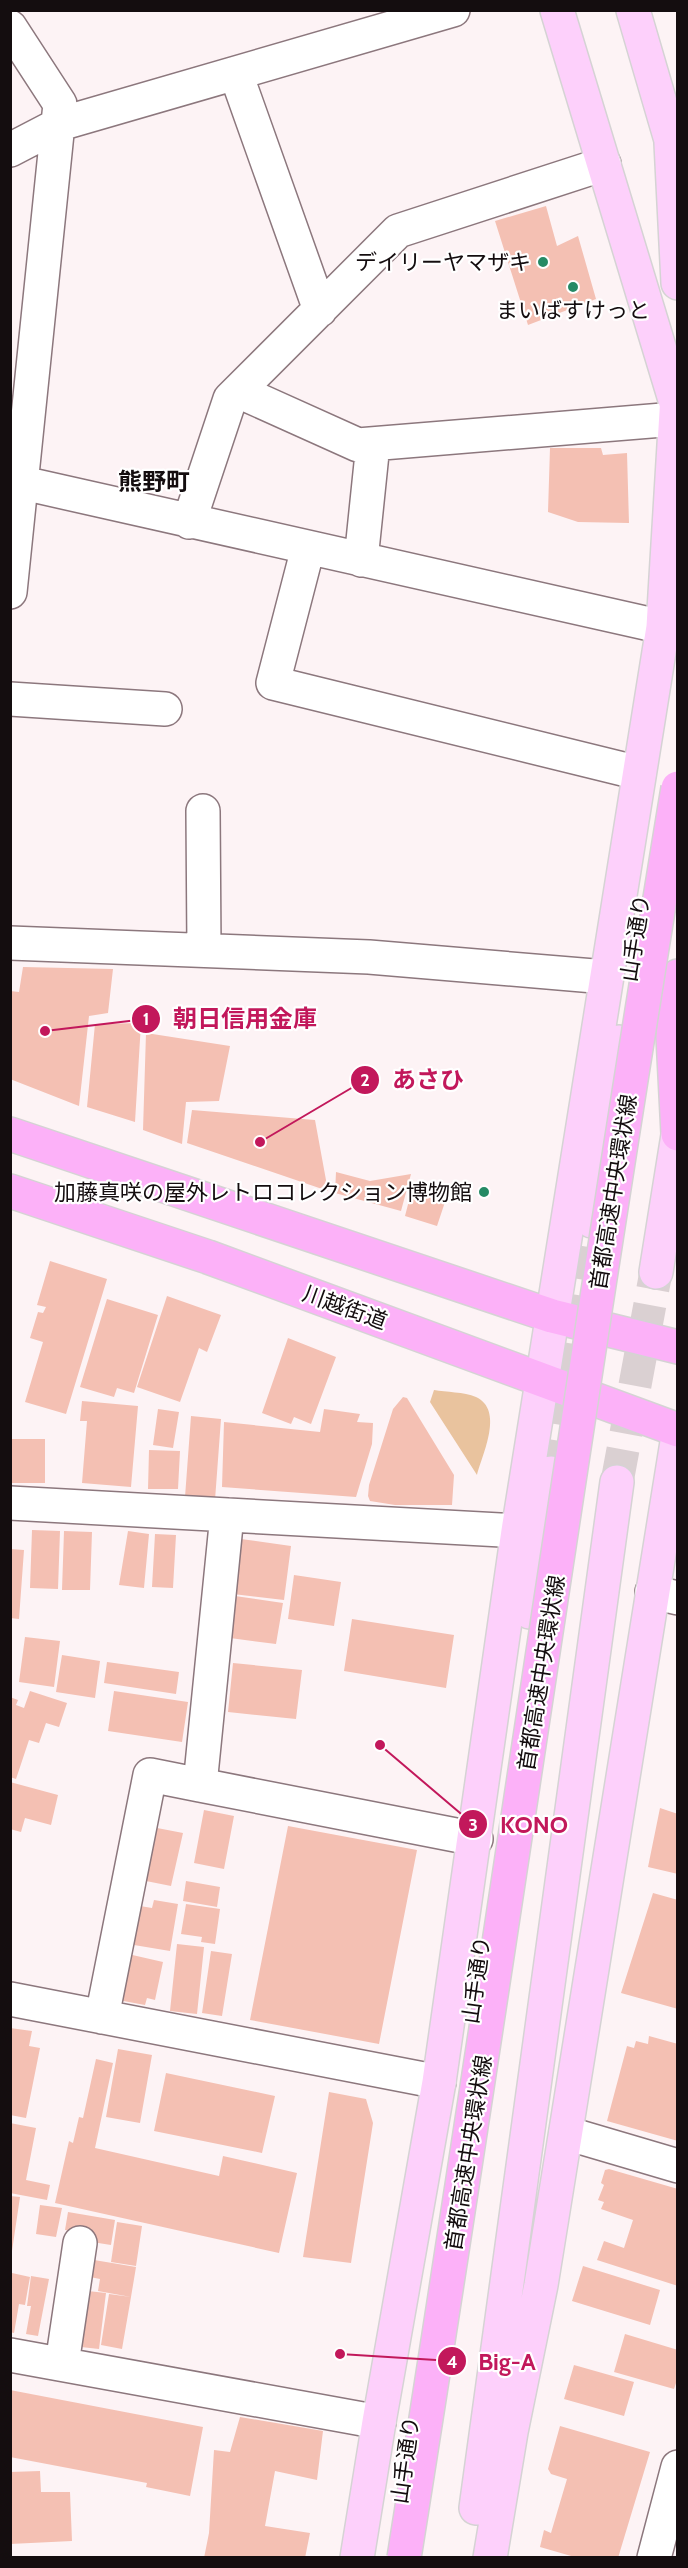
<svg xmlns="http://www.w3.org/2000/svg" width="688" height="2568" font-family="Cabin,'Noto Sans JP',sans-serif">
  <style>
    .green { fill: #e9c39e }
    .building { fill: #f4c0b3 }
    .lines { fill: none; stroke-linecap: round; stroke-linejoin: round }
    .major-tunnel { stroke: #dad0d2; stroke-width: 33; stroke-dasharray: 33 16; stroke-linecap: butt }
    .minor-casing { stroke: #8c777d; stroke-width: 36 }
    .major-casing { stroke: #d5d3d4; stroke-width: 36 }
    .highway-casing { stroke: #d5d3d4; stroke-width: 36 }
    .minor { stroke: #fff; stroke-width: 33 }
    .major { stroke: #fdd0fb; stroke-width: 33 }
    .highway { stroke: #fcb1f8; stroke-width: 33 }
    .highway-bridge-casing { stroke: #d5d3d4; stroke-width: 36; stroke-linecap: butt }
    .highway-bridge { stroke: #fcb1f8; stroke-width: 33 }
    .poi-dot { fill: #258a65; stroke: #fff; stroke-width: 2 }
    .labels { text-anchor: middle; stroke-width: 4.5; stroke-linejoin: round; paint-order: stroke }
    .poi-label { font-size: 22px; fill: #140d0f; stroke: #fff; text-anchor: end }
    .street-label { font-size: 22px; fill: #140d0f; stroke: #fff }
    .neighbourhood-label { font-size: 24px; font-weight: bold; fill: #140d0f; stroke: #fff }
    .leader { fill: none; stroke: #c2185b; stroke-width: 2 }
    .callout-dot { fill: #c2185b; stroke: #fff; stroke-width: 2 }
    .mark-label { font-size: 18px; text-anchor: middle; font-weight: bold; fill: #fff }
    .callout-label { font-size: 24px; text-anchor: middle; font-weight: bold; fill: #c2185b; stroke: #fff; stroke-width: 4.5; stroke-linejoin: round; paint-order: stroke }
  </style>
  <rect width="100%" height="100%" fill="#fdf3f5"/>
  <path class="green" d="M434,1390C446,1392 464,1392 476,1397C504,1410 483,1453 477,1475L430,1402Z"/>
  <path class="building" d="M546,206L557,246L578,236L596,299L528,325L495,221Z
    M550,448H601L603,455L627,453L629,523L578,522L548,512Z
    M23,967L113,969L108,1013L89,1016L79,1106L10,1079V991L19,992Z
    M141,1023L135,1122L87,1107L95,1024Z
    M146,1033L230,1046L219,1101L186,1102L182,1144L143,1130Z
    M192,1110L315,1120L328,1191L187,1143Z
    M336,1172L370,1181L411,1174L401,1211L335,1193Z
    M412,1189L446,1199L437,1226L405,1216Z
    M50,1261L107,1279L66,1414L25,1402L43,1342L30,1338L38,1312L43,1313L46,1307L37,1305Z
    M167,1296L221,1315L207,1352L199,1348L180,1402L137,1387Z
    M107,1299L158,1315L134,1393L117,1388L114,1397L80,1387Z
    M288,1338L336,1357L311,1424L294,1417L291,1424L262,1413Z
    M403,1397L407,1398L454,1475L452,1505H395L370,1501L368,1496L369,1485L393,1409Z
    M82,1401L138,1406L131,1487L82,1483L87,1421H80Z
    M158,1409L179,1412L173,1448L153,1445Z
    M324,1409L360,1414L357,1422L373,1423L372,1444L356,1497L222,1487L224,1422L320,1432Z
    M191,1416L221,1419L215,1500L185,1497Z
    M10,1439H45V1483H10Z
    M149,1450L180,1451L178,1489H148Z
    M32,1530L60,1531L58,1589L30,1588Z
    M64,1531L92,1532L90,1590H62Z
    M128,1531L149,1534L144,1588L119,1585Z
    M155,1534L176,1535L173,1588L152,1587Z
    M241,1539L291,1546L284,1600L233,1594Z
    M10,1549L24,1550L19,1619L10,1618Z
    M294,1575L341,1582L334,1626L288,1619Z
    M235,1596L283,1603L276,1644L230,1638Z
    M352,1619L454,1635L446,1688L344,1671Z
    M25,1637L60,1641L54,1687L19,1682Z
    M62,1655L100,1661L95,1698L56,1692Z
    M107,1662L179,1672L176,1694L104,1683Z
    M233,1663L302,1670L296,1719L228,1712Z
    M30,1691L67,1703L59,1727L46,1723L39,1743L29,1740L16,1779L10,1777V1697L18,1700L16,1705L24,1708Z
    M114,1691L188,1702L182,1742L108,1731Z
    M10,1782L58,1795L51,1825L25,1818L21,1832L10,1829Z
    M660,1808L678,1814V1874L648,1867Z
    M204,1810L234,1816L224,1869L194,1863Z
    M288,1826L417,1850L379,2044L250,2020Z
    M152,1827L183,1833L171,1886L141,1880Z
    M186,1881L220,1887L217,1907L183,1901Z
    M653,1893L678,1900V2009L621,1993Z
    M154,1900L178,1904L170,1951L134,1945L140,1906L152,1908Z
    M186,1904L220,1909L215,1944L201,1942L202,1937L181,1934Z
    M177,1944L204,1947L197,2014L170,2011Z
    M211,1951L232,1954L222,2016L202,2013Z
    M128,1954L163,1962L155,2000L147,1998L145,2005L118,2000Z
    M10,2028L32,2031L29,2046L40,2048L26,2118L10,2115Z
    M649,2036L678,2044V2141L607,2121L627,2046L634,2048L636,2041L648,2044Z
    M118,2049L152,2055L140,2123L106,2117Z
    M96,2059L113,2063L95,2148L219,2176L223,2156L297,2173L279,2253L55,2203L69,2141L73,2143L79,2117L83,2118Z
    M166,2073L275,2096L262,2153L154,2131Z
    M329,2092L366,2099L373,2123L351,2263L303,2257Z
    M10,2123L36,2128L26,2180L50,2185L47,2200L10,2193Z
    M609,2169L678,2189V2286L597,2260L604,2241L624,2248L633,2220L601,2209L604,2202L598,2200L604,2185L601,2183L605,2170Z
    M10,2196L20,2197L12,2251H10Z
    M40,2205L62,2208L56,2237L36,2234Z
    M68,2212L115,2220L111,2245L92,2242L93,2235L65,2230Z
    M117,2222L142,2226L136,2266L111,2262Z
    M88,2259L136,2267L131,2297L98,2291L100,2279L85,2276Z
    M583,2266L660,2290L650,2325L572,2301Z
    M12,2273L30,2277L25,2305L19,2304L14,2333L10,2332Z
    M31,2276L49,2279L38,2336L26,2334L31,2306H27Z
    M79,2290L106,2293L99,2349L72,2346Z
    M109,2294L131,2297L122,2349L101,2345Z
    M625,2334L678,2350V2377L674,2389L614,2372Z
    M574,2365L634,2382L624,2416L564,2399Z
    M10,2390L203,2427L190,2496L146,2487L147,2483L10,2457Z
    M240,2417L323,2431L317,2480L275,2471L265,2526L310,2533L305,2558H204L209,2533L214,2450L230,2452Z
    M560,2426L650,2452L618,2558H578L540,2547L544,2530L551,2533L567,2479L551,2474L548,2469Z
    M40,2471L41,2492H70L72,2541L10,2544V2472Z"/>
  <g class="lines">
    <path class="major-tunnel" d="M551,1473L592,1221
      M617,1482L656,1272"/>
    <g class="minor-casing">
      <path id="minor" d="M10,27L60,104L10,592
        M236,74L320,310
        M10,150L60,124L453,10
        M238,391L358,445L675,419
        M23,483L663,627
        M189,522L230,399L398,231L604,164
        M308,548L273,683L639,773
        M361,560L373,444
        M10,699L165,709
        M203,811L204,950
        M10,943L369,957L606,977
        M10,1503L518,1531
        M227,1515L200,1785L476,1839
        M652,1592L678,1598
        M10,1999L439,2082
        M102,2017L150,1775L200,1785
        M566,2133L678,2166
        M10,2355L379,2422
        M62,2364L80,2243
        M654,2558L678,2467"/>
    </g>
    <g class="major-casing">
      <path id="major" d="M557,10L676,403
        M633,10L678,164
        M671,143L678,283
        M592,1221L619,1042
        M656,1272L678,1135
        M530,1612L551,1473
        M476,2508L617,1482
        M357,2558L379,2422L439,2082L518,1531L663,627L678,379
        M490,2558L511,2432L541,2285L678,1436"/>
    </g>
    <g class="highway-casing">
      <path id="highway" d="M678,976L673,1037L678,1134
        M10,1134L552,1316L678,1347
        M10,1191L208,1257L678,1430"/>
    </g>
    <use href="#minor" class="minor"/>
    <use href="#major" class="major"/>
    <use href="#highway" class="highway"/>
    <g class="highway-bridge-casing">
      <path id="highway-bridge" d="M404,2558C498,1968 581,1377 678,788"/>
    </g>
    <use href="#highway-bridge" class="highway-bridge"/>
  </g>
  <g class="poi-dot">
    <circle cx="543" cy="262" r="6"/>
    <circle cx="573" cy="287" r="6"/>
    <circle cx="484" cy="1192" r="6"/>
  </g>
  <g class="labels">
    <g class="poi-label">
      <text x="531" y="270">デイリーヤマザキ</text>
      <text x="573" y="318" text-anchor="middle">まいばすけっと</text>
      <text x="472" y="1200">加藤真咲の屋外レトロコレクション博物館</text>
    </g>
    <g class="street-label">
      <text transform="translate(635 938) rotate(-81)" y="8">山手通り</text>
      <text transform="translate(613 1192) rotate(-81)" y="8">首都高速中央環状線</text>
      <text transform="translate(345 1307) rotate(20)" y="8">川越街道</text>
      <text transform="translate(541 1673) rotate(-81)" y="8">首都高速中央環状線</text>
      <text transform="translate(476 1980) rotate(-82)" y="8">山手通り</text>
      <text transform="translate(468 2153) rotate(-81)" y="8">首都高速中央環状線</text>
      <text transform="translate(405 2460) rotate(-82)" y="8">山手通り</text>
    </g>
    <g class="neighbourhood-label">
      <text x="154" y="490">熊野町</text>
    </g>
  </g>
  <path class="leader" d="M45 1031L146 1019M260 1142L365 1080M380 1745L473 1824M340 2354L452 2361"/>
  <g class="callout-dot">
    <circle cx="45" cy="1031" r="6"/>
    <circle cx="260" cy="1142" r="6"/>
    <circle cx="380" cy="1745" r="6"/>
    <circle cx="340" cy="2354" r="6"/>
    <circle cx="146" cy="1019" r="15"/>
    <circle cx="365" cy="1080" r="15"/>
    <circle cx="473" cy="1824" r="15"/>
    <circle cx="452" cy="2361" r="15"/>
  </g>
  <g class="mark-label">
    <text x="146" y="1025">1</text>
    <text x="365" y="1086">2</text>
    <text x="473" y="1831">3</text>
    <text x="452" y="2368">4</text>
  </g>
  <g class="callout-label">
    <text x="245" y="1027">朝日信用金庫</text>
    <text x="428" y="1088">あさひ</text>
    <text x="534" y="1833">KONO</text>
    <text x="507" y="2370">Big-A</text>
  </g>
  <rect width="688" height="2568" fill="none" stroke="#140d0f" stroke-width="24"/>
</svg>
